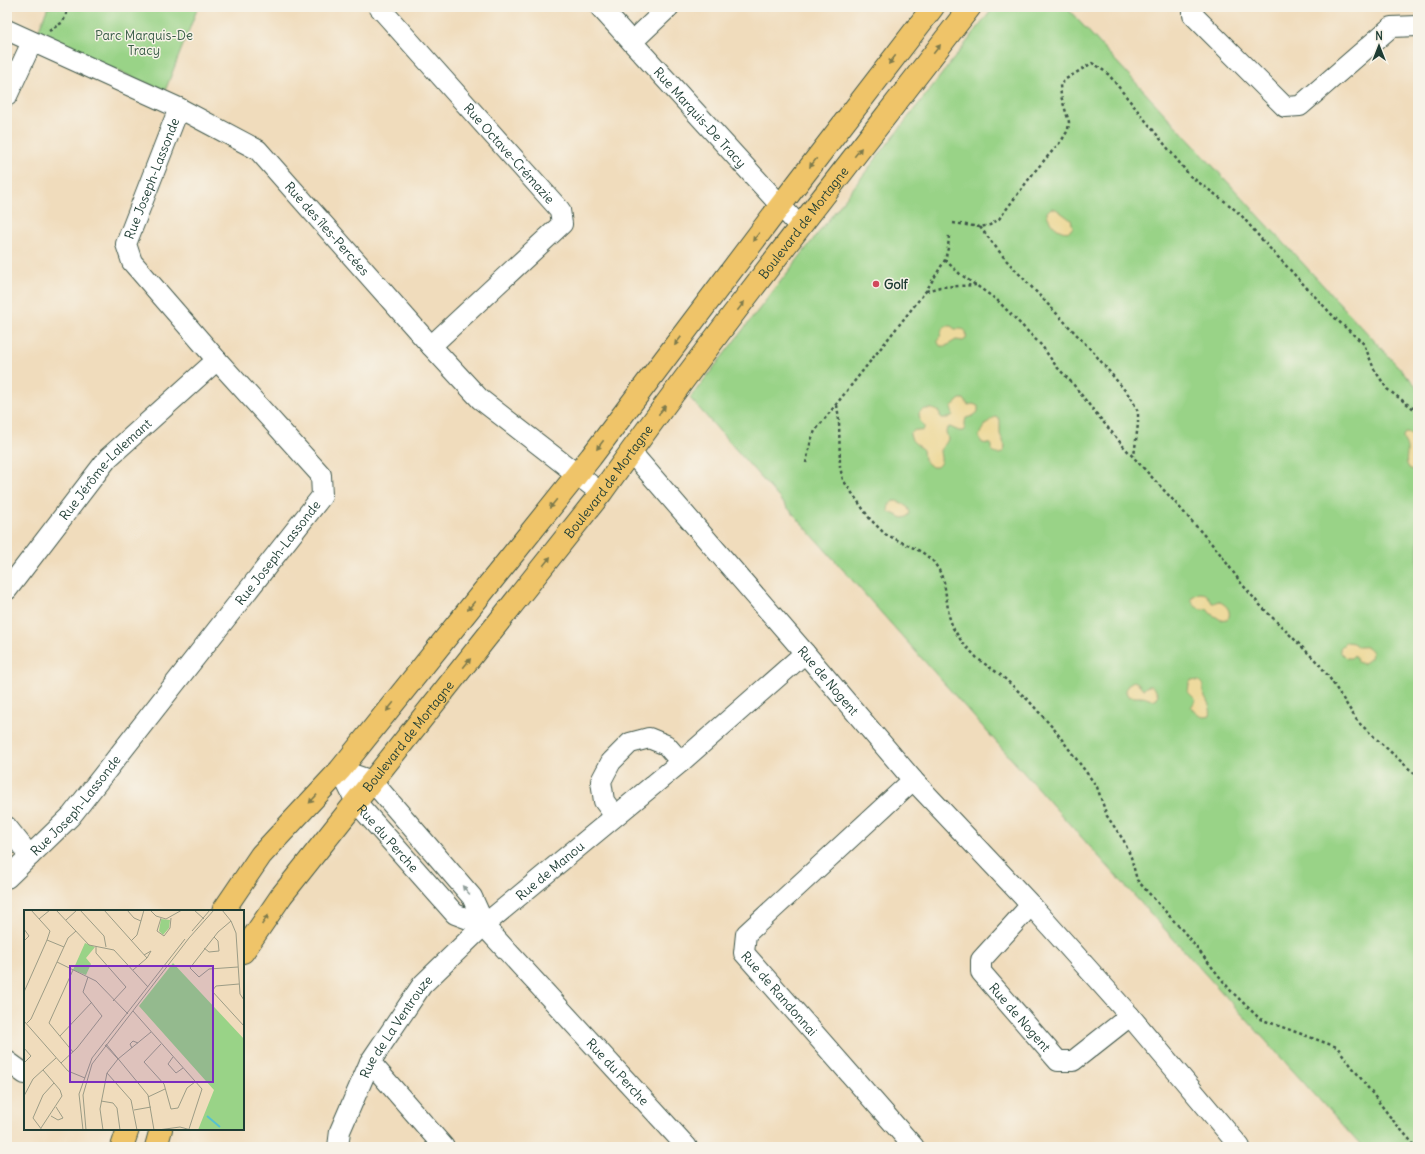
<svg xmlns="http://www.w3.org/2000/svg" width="1425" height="1154" font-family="Delius,sans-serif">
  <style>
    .green { fill: #99d387; stroke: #5c885e }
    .sand { fill: #eeda9e; stroke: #868c69 }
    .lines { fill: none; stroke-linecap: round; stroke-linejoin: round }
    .minor-casing { stroke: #3e5548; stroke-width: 22 }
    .major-casing { stroke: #3e5548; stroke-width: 24 }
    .path { stroke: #3e5548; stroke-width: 2.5; stroke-dasharray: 3 3; stroke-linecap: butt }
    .minor { stroke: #fff; stroke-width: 20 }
    .major { stroke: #efc469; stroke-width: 22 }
    .oneway { fill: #7d7a4c }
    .oneway2 { fill: #8f9e9a }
    .poi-dot { fill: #d1495b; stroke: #f7f3e8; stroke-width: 1.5 }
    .labels { text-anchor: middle; stroke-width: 3; stroke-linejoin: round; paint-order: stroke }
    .park-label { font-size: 13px; fill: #375b45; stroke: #f7f3e8 }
    .street-label { font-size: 13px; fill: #1f3d34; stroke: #f7f3e8 }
    .poi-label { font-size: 13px; font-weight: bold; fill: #1f3d34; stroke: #f7f3e8; text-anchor: start }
    .inset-river { fill: none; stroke: #56c1d0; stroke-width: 2 }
    .inset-road { fill: none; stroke: #9c9c86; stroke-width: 1 }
    .view { fill: #7b2cbf; fill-opacity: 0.15; stroke: #7b2cbf; stroke-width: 2 }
    .inset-edge { fill: none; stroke: #1f3d34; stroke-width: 2 }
  </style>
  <rect width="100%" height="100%" fill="#f7f3e8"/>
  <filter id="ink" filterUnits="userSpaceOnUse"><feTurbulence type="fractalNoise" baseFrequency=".025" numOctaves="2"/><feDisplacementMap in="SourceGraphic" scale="8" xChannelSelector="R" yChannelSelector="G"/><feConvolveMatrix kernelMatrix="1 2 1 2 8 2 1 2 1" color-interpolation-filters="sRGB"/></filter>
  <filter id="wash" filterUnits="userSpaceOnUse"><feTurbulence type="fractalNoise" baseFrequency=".012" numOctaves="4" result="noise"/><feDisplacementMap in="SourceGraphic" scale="16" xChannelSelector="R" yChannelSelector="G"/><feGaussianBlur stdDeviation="0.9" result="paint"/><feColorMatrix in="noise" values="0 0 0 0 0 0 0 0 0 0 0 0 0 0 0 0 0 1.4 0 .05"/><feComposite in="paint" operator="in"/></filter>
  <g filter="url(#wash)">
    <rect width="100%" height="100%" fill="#f0dcbc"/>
    <path class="green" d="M48,7H198L165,91L36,36Z
      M994,7H1066L1418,388V1147H1362L1064,818L690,398Z"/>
    <path class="sand" d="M1051,208L1056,209L1071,220L1073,227L1070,231C1059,235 1047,221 1047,212Z
      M946,326H951L955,329C963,329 968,328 966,339L963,341L956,340L946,346H940C936,340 939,340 941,334C942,329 942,329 946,326Z
      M960,399H964L968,405L973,404L978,406V412L973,416L966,418L965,422V428L963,431H959L950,427L947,428L946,432L948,439L946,443L940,450C940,457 944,461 937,467H932L924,460L923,450C918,444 911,443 910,434L915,430L921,431L924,429V426L920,421L919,413L922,410C928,408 935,408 940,413V416L942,418H948L953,415L951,407Z
      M995,417L999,418L1000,420V434L1005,446L1004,451C1000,455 996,455 992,451V446L991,444L982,443L979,437C981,428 988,421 995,417Z
      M1405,433L1413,434L1418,443V468L1413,470L1409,468C1405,462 1407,458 1407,452C1408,446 1403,441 1403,436Z
      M896,501C903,503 908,505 910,513L907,517L903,518L889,512C887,506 890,501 896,501Z
      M1199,593C1208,593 1208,596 1212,603H1214L1218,601C1225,604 1231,609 1229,617L1227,619L1221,620L1210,613L1207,609C1200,610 1190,606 1192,597Z
      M1346,642L1353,643L1358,647C1365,647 1368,645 1372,653L1371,658L1362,664L1357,662L1356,658L1354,655L1351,658H1346L1340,652V648Z
      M1191,680L1199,681L1203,685C1203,688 1202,692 1204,695C1207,700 1212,709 1210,716C1202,719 1195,714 1191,707L1196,700L1188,692L1189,684Z
      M1134,681L1138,683L1143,689L1148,686H1152L1158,694L1157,698C1150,702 1148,697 1141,697C1136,697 1133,697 1128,696L1126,692C1126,686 1129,683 1134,681Z"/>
  </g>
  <g filter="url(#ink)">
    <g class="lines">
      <g class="minor-casing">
        <g id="minor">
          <path id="s1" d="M379,7L560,210L562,224L431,346"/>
          <path id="s2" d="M600,7L800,227"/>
          <path d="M1193,7V15L1285,107L1300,106L1391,27L1418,26"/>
          <path id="s3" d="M7,30L179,108L258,150L431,346L480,399L601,493"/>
          <path d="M632,42L669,7"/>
          <path d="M7,96L32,42"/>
          <path id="s4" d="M631,452L805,653L913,780L1031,905L1130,1016L1240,1147"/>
          <path id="s5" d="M7,590L108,458L217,360"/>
          <path id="s6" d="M340,770L372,781L472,897L486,928L687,1147"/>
          <path id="s7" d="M340,770L356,802L455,914L484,925"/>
          <path id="s8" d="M913,780L746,934L744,953L914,1147"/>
          <path d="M615,816L604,801L601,781L611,762L630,743L649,738L666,745L681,762"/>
          <path d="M7,827L30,856"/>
          <path id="s9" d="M7,878L71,816L322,496L321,475L217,360L132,262L126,244L179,108"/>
          <path id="s10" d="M1031,905L981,960V972L1058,1061H1073L1130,1016"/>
          <path d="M7,1061L25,1074"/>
          <path d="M370,1062L444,1147"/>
          <path id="s11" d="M338,1147L340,1131L370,1062L422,985L484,925L681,762L805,653"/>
        </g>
      </g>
      <g class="major-casing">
        <g id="major">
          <path d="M223,911L261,855L340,770L591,457L780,206L933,7"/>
          <path id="s12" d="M243,952L282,895L601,493C719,328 846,168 970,7"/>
          <path d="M122,1147L128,1129"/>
          <path d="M156,1147L161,1129"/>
        </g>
      </g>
      <path class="path" d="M49,31L63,22L69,7
        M953,223L980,227L990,225L999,219L1035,171L1062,140L1068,130L1069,122L1061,96L1060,85L1066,79L1092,63L1099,67L1109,75L1190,176L1227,203L1241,215L1263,241L1335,318L1364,344L1374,369L1387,389L1418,412
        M980,227L1006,260L1094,353L1132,399L1138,412V424L1134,456
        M945,260L960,274L997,300L1042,346L1056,366L1073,384L1090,406L1124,447L1173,500L1218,551L1241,583L1259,604L1319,664L1329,677L1358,722L1418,777
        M926,291L940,287L976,285
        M837,405L839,420L840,467L843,480L870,519L885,534L922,552L933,561L939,570L944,582L949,616L953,628L962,642L978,659L1002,676L1029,701L1054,729L1089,776L1097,787L1107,816L1124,841L1131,857L1137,880L1184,932L1231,991L1260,1019L1337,1047L1391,1118L1416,1147
        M806,463L811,440L815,431L926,291L945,260L948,248L949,235"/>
      <use href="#minor" class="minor"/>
      <use href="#major" class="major"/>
    </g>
    <defs><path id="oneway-solid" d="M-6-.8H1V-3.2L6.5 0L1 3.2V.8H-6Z"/></defs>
    <g class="oneway">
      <use href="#oneway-solid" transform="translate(937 49) rotate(-52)"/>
      <use href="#oneway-solid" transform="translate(892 60) rotate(128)"/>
      <use href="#oneway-solid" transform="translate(858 152) rotate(-52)"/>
      <use href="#oneway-solid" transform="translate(813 163) rotate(128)"/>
      <use href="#oneway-solid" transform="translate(756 237) rotate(127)"/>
      <use href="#oneway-solid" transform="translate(741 306) rotate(-53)"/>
      <use href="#oneway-solid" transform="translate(678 341) rotate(127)"/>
      <use href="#oneway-solid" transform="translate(662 410) rotate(-53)"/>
      <use href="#oneway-solid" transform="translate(600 445) rotate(127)"/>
      <use href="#oneway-solid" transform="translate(553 504) rotate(129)"/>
      <use href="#oneway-solid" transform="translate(547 561) rotate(-51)"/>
      <use href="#oneway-solid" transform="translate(471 606) rotate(129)"/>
      <use href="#oneway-solid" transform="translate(467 663) rotate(-51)"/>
      <use href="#oneway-solid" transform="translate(390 707) rotate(129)"/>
      <use href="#oneway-solid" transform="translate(313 799) rotate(133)"/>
      <use href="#oneway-solid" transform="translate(265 920) rotate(-56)"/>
    </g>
    <use class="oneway2" href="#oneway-solid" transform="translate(466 890) rotate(-131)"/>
  </g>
  <circle class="poi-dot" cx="876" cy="284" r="4"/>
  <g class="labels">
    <g class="park-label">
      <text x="144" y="40">Parc Marquis-De<tspan x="144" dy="15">Tracy</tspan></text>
    </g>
    <g class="street-label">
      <text dy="5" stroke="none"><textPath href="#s2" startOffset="149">Rue Marquis-De Tracy</textPath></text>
      <text dy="5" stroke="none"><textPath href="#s1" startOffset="196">Rue Octave-Crémazie</textPath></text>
      <text dy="5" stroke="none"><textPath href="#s9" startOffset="891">Rue Joseph-Lassonde</textPath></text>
      <text dy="5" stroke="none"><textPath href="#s12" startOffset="920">Boulevard de Mortagne</textPath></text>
      <text dy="5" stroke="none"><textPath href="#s3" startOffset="383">Rue des îles-Percées</textPath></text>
      <text dy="5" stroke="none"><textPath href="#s5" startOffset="156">Rue Jérôme-Lalemant</textPath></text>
      <text dy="5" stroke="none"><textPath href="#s12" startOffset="596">Boulevard de Mortagne</textPath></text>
      <text dy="5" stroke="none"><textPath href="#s9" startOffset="424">Rue Joseph-Lassonde</textPath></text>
      <text dy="5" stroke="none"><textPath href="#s4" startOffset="302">Rue de Nogent</textPath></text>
      <text dy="5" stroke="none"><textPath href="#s12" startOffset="272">Boulevard de Mortagne</textPath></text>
      <text dy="5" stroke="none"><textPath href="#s9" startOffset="100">Rue Joseph-Lassonde</textPath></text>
      <text dy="5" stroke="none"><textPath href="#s7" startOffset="84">Rue du Perche</textPath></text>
      <text dy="5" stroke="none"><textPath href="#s11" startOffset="356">Rue de Manou</textPath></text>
      <text dy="5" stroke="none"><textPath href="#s8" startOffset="300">Rue de Randonnai</textPath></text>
      <text dy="5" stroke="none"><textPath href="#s10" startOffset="146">Rue de Nogent</textPath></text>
      <text dy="5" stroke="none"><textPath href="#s11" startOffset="135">Rue de La Ventrouze</textPath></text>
      <text dy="5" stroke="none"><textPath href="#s6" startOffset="416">Rue du Perche</textPath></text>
    </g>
    <g class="poi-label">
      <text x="884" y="289">Golf</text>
    </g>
  </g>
  <g transform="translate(24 910)">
    <rect width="220" height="220" fill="#f0dcbc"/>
    <path d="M137,9L146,10L145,18L139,25L135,21ZM61,33L71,37L62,48L67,54L62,65L49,60ZM149,53L220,129V220H174L190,180L115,96Z" fill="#99d387"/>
    <path class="inset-river" d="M183,206L196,217"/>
    <path class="inset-road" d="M7,0L26,21L23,30L40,37M32,0L65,35L90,40L124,77M56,0L80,26L82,37M80,0L123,48L109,60M103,0L110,8L117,11M126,0L132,6L142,9L158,0M170,0L180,9M198,0L207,11L212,23L216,84L220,90M137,8L133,21L140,26L146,18L147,8M15,9L26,0M42,10L53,0M207,11L194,22L166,58L175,67L185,59L214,57M0,19L5,26L0,31M168,21L186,0M107,31L113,25L120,0M72,36V43L102,77L89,91M180,38L185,42L195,41L194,31L190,27M120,45L127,41L123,48M33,52L72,71L104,104M215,74L192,76L188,81L220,116M0,82L23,30M109,101L178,179L165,219M0,111L44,161L61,168M3,113L7,109L44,28L52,21M36,126L68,92M82,134L124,185L130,220M137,134L120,152L140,174L147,199L154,198L163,178L171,172M81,135L94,149M0,138L7,146L0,153M108,138L106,134L109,131L114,133M49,142L25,113L49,60M149,147L144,154L152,163L159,158M37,153L53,138L78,106L59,82L64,67M83,163L107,190L113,220M0,186L9,169L32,148M124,187L141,179M77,191L89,193L93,198L96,220M110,200L127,197M27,206L34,210L39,208L32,197M17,218L38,186L36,180L19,160M18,220L9,208L19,185L30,173M59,220L55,184L68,148L161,29M62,220L59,185L68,154L165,28L190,0M79,220L76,199L83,163L94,149L127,122M134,220L156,217L167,220"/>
    <path class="view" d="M46,56H189V172H46Z"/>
    <rect width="220" height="220" class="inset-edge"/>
  </g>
  <rect width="1425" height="1154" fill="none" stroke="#f7f3e8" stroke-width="24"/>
  <g transform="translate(1379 46)" stroke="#f7f3e8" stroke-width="3" paint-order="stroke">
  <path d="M0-3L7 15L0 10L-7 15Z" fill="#1f3d34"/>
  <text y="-6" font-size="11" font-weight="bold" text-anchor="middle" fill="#1f3d34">N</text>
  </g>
</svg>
